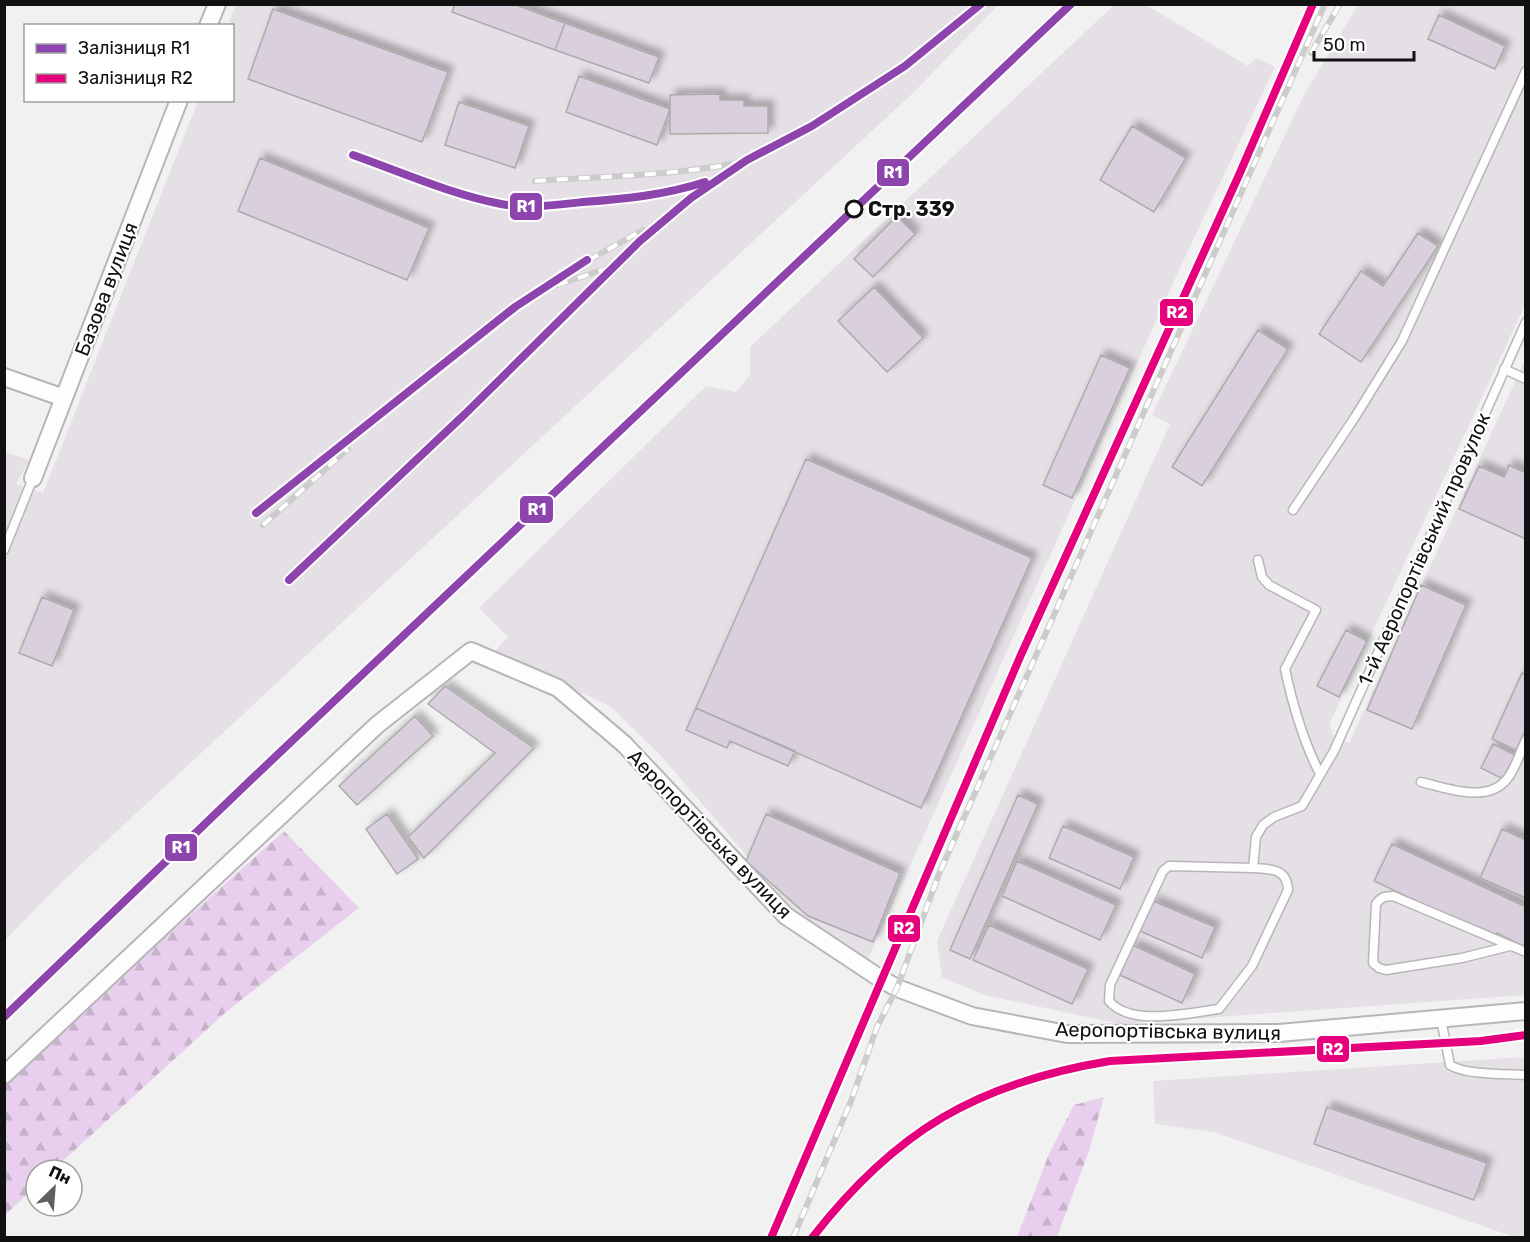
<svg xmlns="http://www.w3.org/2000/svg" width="1530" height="1242" font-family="Rubik,sans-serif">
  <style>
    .built { fill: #e5e0e6 }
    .forest { fill: url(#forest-firs) }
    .building { fill: #dacfdd; stroke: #acabac; stroke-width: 1.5; filter: url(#shadow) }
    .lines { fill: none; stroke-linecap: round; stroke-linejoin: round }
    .lane-casing { stroke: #b6b6b6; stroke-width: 11 }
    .street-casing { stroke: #b6b6b6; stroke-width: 20 }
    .lane { stroke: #fdfdfd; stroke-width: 8 }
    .street { stroke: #fdfdfd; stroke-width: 16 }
    .rail-casing { stroke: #cdcccd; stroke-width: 6 }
    .rail { stroke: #fff; stroke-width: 4; stroke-dasharray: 11; stroke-linecap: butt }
    .rail-1-casing { stroke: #fff; stroke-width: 12 }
    .rail-2-casing { stroke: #fff; stroke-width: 12 }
    .rail-1 { stroke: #8e44ad; stroke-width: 8 }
    .rail-2 { stroke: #e5007d; stroke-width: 8 }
    .stop-dot { fill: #fff; stroke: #121112; stroke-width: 3 }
    .labels { text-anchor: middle; stroke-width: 4.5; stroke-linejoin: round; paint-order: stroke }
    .stop-label { font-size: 20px; font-weight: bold; fill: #121112; stroke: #fff; text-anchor: start }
    .street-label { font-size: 20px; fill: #121112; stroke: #fff }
    .line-badge { stroke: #fff; stroke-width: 2 }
    .badge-label { font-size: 16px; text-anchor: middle; font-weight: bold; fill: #fff }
  </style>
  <defs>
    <pattern id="forest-firs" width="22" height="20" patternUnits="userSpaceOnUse" patternTransform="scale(1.5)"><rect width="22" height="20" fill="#e9cfee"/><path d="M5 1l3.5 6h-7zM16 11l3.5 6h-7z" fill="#c7b1cb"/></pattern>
    <filter id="shadow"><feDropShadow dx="5.5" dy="-5.5" stdDeviation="3" flood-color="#0004"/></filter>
  </defs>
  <rect width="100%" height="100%" fill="#f2f1f2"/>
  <path class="built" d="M236,5H998L913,93L61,883L5,940V452L29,460L16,484L43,493L198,101L232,100V26L228,25Z
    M1114,5H1146L1248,66L1256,58L1275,67L1178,272L868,959L801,919L661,756L610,706L493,653L508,637L479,608L706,386L736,392L750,375V347Z
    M1358,5H1525V305L1330,723L1333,735L1349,743L1525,360V995L1120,1024L984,995L942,977L937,941L1170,424L1152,415L1304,95Z
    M1525,1057V1237H1514L1214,1132L1155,1124L1153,1081Z"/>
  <path class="forest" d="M284,831L359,908L226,1012L53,1170H36V1186L5,1215V1084L56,1035Z
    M1104,1097L1089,1151L1057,1237H1017L1049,1154L1074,1105Z"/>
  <path class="building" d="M455,4H513L565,23L555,50L452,12Z
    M273,9L448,72L422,142L248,79Z
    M1439,15L1505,46L1495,69L1428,39Z
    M565,23L659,57L649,83L555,50Z
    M579,76L670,109L657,145L566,112Z
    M720,94V100H744V106H768V133L670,134V95Z
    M459,102L529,126L515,168L445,145Z
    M1132,126L1186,158L1154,212L1100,180Z
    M260,158L429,228L407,280L238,211Z
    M897,216L915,234L873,277L854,259Z
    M1418,233L1438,246L1361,362L1319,334L1361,271L1383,286Z
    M874,287L923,338L887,372L838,321Z
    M1258,330L1288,349L1202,486L1172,467Z
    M1101,355L1130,368L1072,498L1043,485Z
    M806,459L1032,558L921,808L696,708Z
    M1509,465L1526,473V539L1459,509L1479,466L1504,477Z
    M1421,585L1466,605L1412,729L1367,710Z
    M42,597L74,610L52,666L19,653Z
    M1346,630L1367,641L1339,697L1317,686Z
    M1522,673L1526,675V729L1516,750L1492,739Z
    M445,686L534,748L424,858L408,837L495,753L428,704Z
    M696,708L795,751L788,766L730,741L727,748L686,730Z
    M415,716L433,736L357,805L339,786Z
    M1493,744L1515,755L1503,779L1481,768Z
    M1018,795L1038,804L970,959L950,950Z
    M387,814L418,859L397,874L366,829Z
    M766,814L900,873L873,942L808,916L746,861Z
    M1063,826L1134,857L1120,889L1049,858Z
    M1502,829L1526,840V898L1480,878Z
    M1392,844L1526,907L1525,947L1497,933L1494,938L1374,881Z
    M1017,861L1116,905L1100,940L1002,896Z
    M1153,901L1215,927L1202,958L1140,931Z
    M989,925L1088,969L1072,1004L973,960Z
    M1133,945L1195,974L1182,1003L1120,975Z
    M1327,1107L1487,1163L1474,1200L1314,1144Z"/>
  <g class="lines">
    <g class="lane-casing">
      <path id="lane" d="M1504,369L1526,379
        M1293,510L1355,417L1402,341L1526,71
        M4,550L33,478
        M1258,560L1262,577L1269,585L1316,610L1285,669C1293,706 1303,741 1320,774
        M1421,782C1446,788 1487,804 1507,779C1516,768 1520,752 1526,740
        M1253,868C1270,869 1287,868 1288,890L1252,966L1219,1009C1188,1013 1131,1027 1109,1001L1110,985L1163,871L1169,866L1253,868L1256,837L1263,825L1274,817L1302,806L1334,751L1526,322
        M1510,946L1462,958L1386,970L1379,968L1373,963L1376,904C1381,897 1385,896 1393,896L1526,952
        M1441,1019L1450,1065C1465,1075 1506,1074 1526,1075"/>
    </g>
    <g class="street-casing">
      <path id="street" d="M208,26L217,4
        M4,377L64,398
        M33,478L179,100
        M4,1075L377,725L471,651L558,688L624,744L786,916L881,979L897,988L972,1016L1067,1034L1279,1033L1526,1011"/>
    </g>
    <use href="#lane" class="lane"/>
    <use href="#street" class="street"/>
    <g class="rail-casing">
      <path id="rail" d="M1311,53L1340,4
        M353,155C401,172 451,194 501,204C528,209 557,205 584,202C626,199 666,195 706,182
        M535,181C603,176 674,176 741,162
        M557,285L614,266
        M256,513L515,307L564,274L643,230
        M263,525L348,449
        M289,580L465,414L640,241L691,198L747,160L812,126L905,66L981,4
        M771,1238L1020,657L1239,175L1313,4
        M793,1238L851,1101L877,1027L897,988L939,874L1325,4
        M812,1238C895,1131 977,1083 1110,1061L1481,1041L1526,1035"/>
    </g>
    <use href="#rail" class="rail"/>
    <g class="rail-1-casing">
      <path id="rail-1" d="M353,155C401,172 450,194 501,204C528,209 557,205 583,202C625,199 665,195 705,182
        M256,513L515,307L587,260
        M289,580L465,414L640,241L691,198L747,160L812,126L905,66L981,4
        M4,1017L256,775L1071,4"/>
    </g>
    <g class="rail-2-casing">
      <path id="rail-2" d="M771,1238L1020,657L1239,175L1313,4
        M812,1238C895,1131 977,1083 1110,1061L1481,1041L1526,1035"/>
    </g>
    <use href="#rail-1" class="rail-1"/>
    <use href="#rail-2" class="rail-2"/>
  </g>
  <circle class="stop-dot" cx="854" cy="209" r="8"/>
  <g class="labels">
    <g class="stop-label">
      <text x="868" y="216">Стр. 339</text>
    </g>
    <g class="street-label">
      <text transform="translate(106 289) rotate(-69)" y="7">Базова вулиця</text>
      <text transform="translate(1424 549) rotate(-66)" y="7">1-й Аеропортівський провулок</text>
      <text transform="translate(710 834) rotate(46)" y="7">Аеропортівська вулиця</text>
      <text transform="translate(1168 1031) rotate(1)" y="7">Аеропортівська вулиця</text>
    </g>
  </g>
  <g class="line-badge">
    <rect x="876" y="158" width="34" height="29" rx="6" fill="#8e44ad"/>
    <rect x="509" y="192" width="34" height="29" rx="6" fill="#8e44ad"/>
    <rect x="1159" y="298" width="35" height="29" rx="6" fill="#e5007d"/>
    <rect x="519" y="495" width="35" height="29" rx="6" fill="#8e44ad"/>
    <rect x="164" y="833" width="34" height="29" rx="6" fill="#8e44ad"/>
    <rect x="887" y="914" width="34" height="29" rx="6" fill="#e5007d"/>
    <rect x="1316" y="1035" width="34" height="28" rx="6" fill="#e5007d"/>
  </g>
  <g class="badge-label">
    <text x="893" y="178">R1</text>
    <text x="526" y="212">R1</text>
    <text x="1177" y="318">R2</text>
    <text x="537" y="515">R1</text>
    <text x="181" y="853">R1</text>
    <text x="904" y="934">R2</text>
    <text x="1333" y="1055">R2</text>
  </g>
  <rect width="1530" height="1242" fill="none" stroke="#121112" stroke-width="12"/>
  <rect x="24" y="24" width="210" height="78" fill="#ffffff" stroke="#a0a0a0" stroke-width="1.5"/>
  <rect x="36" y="44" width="30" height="9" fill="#8e44ad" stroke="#a0a0a0" stroke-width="1.5"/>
  <text x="78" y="54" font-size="18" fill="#121112">Залізниця R1</text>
  <rect x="36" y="74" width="30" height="9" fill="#e5007d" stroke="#a0a0a0" stroke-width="1.5"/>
  <text x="78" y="84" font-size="18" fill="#121112">Залізниця R2</text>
  <g transform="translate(54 1188) rotate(25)"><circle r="28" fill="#ffffff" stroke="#a0a0a0" stroke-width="1.5"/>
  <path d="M0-4.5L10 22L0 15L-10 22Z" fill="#605f60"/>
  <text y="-9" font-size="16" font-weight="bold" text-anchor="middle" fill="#121112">Пн</text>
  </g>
  <path d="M1314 51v9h100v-9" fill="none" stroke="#121112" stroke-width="3"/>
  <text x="1323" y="51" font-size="18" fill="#121112" stroke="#ffffff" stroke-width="4.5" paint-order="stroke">50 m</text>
</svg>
